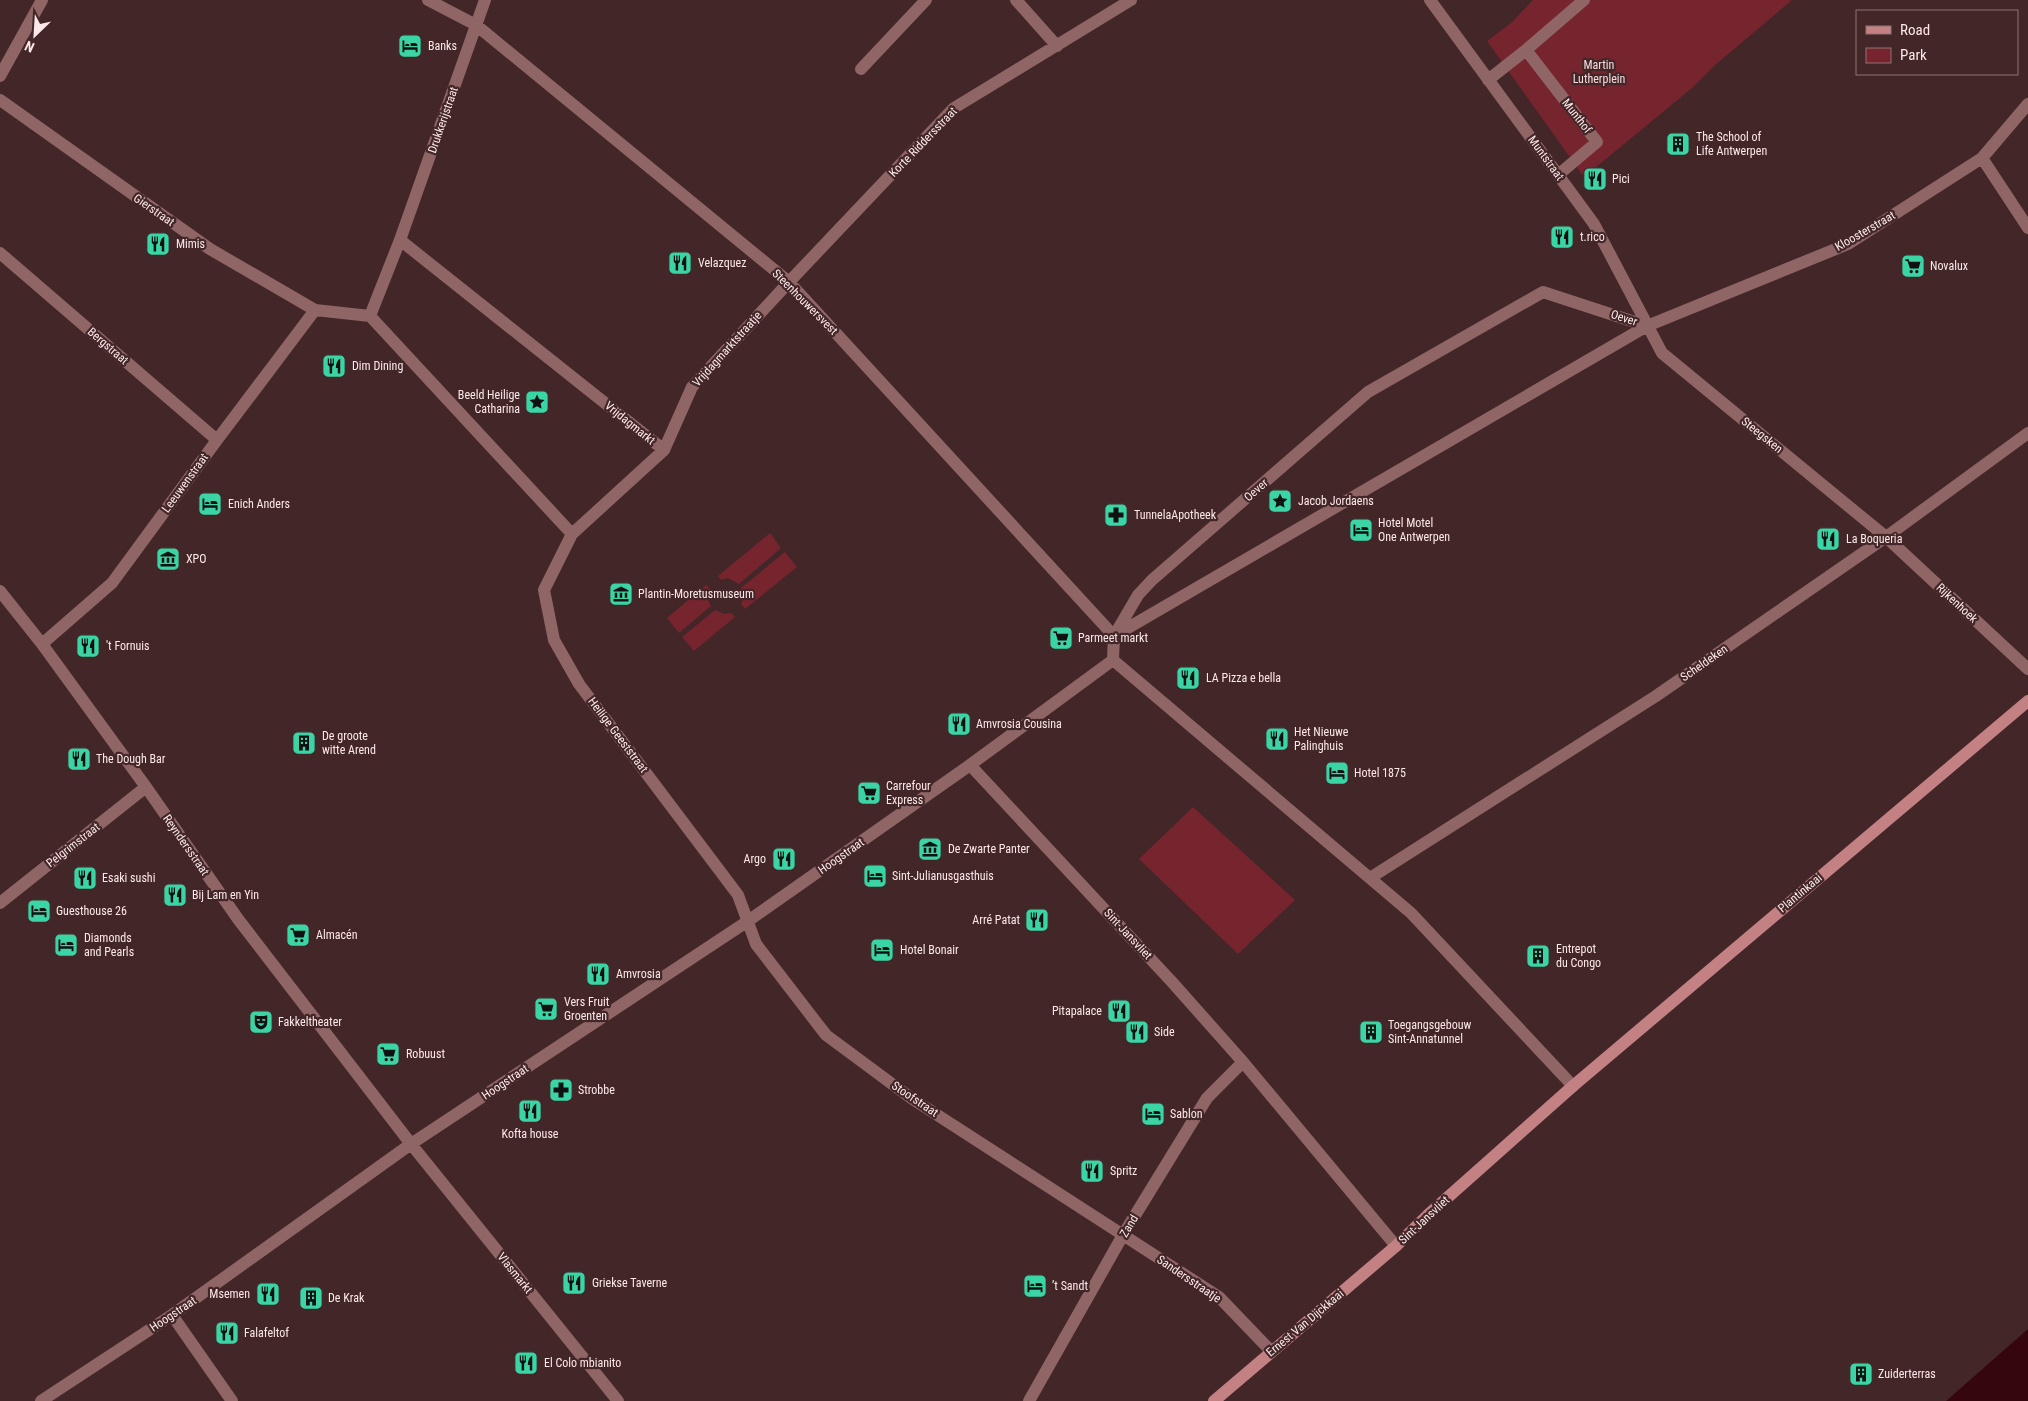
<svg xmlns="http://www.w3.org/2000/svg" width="2028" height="1401" font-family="'Roboto Condensed',sans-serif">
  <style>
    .green { fill: #76242e }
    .water { fill: #35060d }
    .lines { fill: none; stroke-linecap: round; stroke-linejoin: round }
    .street { stroke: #8f6566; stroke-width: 12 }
    .secondary { stroke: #c48184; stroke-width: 12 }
    .labels { text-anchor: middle; stroke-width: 4.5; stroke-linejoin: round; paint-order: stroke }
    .poi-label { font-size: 12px; fill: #fce8e8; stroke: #432628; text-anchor: start }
    .park-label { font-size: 12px; fill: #f8dcdd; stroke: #432628 }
    .street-label { font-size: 12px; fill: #fce8e8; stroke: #432628 }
  </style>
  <rect width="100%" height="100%" fill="#432628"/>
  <path class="green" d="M1533,0H1792L1714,66L1692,88L1584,177L1487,41L1511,23Z
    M770,533L781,548L739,584L728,578L721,580L718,576Z
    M785,552L797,567L745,609L741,604L743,598L741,588Z
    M706,585L710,589L708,600L711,606L679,633L667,618Z
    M715,610L724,614L731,613L735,617L694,651L682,637Z
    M1193,807L1295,900L1238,954L1139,859Z"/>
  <path class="water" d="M2028,1329V1401H1946Z"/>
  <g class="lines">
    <path class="street" d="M428,0L476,25L789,282L1114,636
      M1016,0L1057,46
      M1131,0L954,108L789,282L692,387L664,450L572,534L544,590L554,640L579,684L738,895L756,944L826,1035L911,1098L1219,1297L1271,1351
      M1430,0L1594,224L1662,353L1886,537L2028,669
      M861,69L926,0
      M0,76L42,0
      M1488,80L1526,50
      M0,100L210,249L315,310L370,316
      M1982,158L2028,228
      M1558,175L1597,142L1526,50L1584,0
      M400,240L485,0
      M0,253L217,440
      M572,534L370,316L400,240L664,450
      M0,591L42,644L146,787L238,919L411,1144L618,1401
      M1114,636L1647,326L1848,244L1982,158L2028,104
      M42,644L112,583L217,440L315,310
      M1113,660L1114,636L1138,595L1152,580L1368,392L1543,292L1647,326
      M1113,660L1411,913L1573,1086
      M970,765L1172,982L1243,1062L1396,1246
      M1370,878L1656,696L1886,537L2028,433
      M0,903L146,787
      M172,1315L232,1401
      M41,1401L172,1315L411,1144L748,921L970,765L1113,660
      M1029,1401L1123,1235L1207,1098L1243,1062"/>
    <path class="secondary" d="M1214,1401L1396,1246L1429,1214L1573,1086L2028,701"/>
  </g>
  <defs>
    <g id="hotel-square" transform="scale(1.25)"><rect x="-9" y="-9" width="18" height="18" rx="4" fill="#3bd4a4" stroke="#432628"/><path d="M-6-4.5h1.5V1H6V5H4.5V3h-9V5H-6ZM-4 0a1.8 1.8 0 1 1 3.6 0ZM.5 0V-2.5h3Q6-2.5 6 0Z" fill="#111"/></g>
    <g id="building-square" transform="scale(1.25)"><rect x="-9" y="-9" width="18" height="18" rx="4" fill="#3bd4a4" stroke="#432628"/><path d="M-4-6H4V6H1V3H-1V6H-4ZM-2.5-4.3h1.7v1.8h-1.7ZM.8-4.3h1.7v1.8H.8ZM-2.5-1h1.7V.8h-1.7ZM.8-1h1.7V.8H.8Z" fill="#111"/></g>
    <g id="restaurant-square" transform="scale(1.25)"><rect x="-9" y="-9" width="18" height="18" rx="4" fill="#3bd4a4" stroke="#432628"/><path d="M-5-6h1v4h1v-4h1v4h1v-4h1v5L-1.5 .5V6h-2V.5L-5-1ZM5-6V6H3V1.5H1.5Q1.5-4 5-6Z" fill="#111"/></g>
    <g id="supermarket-square" transform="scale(1.25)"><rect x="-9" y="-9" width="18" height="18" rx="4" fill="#3bd4a4" stroke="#432628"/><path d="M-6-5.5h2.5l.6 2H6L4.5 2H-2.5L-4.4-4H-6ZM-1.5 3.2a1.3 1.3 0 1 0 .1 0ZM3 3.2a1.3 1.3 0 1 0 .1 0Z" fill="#111"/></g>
    <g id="sight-square" transform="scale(1.25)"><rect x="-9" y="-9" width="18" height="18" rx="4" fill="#3bd4a4" stroke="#432628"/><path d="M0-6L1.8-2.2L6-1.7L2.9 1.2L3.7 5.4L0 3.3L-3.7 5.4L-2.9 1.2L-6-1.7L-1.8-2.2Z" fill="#111"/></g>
    <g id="pharmacy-square" transform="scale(1.25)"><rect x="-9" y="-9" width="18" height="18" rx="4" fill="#3bd4a4" stroke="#432628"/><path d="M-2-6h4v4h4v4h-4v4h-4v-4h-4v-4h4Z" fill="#111"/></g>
    <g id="museum-square" transform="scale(1.25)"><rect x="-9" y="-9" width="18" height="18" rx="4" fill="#3bd4a4" stroke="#432628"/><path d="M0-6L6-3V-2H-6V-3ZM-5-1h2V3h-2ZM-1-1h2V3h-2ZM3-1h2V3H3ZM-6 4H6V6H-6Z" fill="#111"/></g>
    <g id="theatre-square" transform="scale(1.25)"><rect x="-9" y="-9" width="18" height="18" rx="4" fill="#3bd4a4" stroke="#432628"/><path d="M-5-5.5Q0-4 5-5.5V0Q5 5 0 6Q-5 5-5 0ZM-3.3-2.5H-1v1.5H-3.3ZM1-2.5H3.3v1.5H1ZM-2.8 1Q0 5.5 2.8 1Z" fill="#111"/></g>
  </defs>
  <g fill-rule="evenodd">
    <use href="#hotel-square" x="410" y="46"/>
    <use href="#building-square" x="1678" y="144"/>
    <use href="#restaurant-square" x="1595" y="179"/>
    <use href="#restaurant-square" x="1562" y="237"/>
    <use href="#restaurant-square" x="158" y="244"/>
    <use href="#restaurant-square" x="680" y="263"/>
    <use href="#supermarket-square" x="1913" y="266"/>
    <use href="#restaurant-square" x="334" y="366"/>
    <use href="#sight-square" x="537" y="402"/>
    <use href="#sight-square" x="1280" y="501"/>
    <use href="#hotel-square" x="210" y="504"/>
    <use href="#pharmacy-square" x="1116" y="515"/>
    <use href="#hotel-square" x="1361" y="530"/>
    <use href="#restaurant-square" x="1828" y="539"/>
    <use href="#museum-square" x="168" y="559"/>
    <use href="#museum-square" x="621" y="594"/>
    <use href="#supermarket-square" x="1061" y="638"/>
    <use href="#restaurant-square" x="88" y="646"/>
    <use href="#restaurant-square" x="1188" y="678"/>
    <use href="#restaurant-square" x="959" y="724"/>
    <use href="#restaurant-square" x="1277" y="739"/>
    <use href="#building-square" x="304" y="743"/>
    <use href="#restaurant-square" x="79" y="759"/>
    <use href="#hotel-square" x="1337" y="773"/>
    <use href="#supermarket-square" x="869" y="793"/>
    <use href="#museum-square" x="930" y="849"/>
    <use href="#restaurant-square" x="784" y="859"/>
    <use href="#hotel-square" x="875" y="876"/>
    <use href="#restaurant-square" x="85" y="878"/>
    <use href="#restaurant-square" x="175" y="895"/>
    <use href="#hotel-square" x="39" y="911"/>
    <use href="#restaurant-square" x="1037" y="920"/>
    <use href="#supermarket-square" x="298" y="935"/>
    <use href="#hotel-square" x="66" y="945"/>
    <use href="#hotel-square" x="882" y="950"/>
    <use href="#building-square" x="1538" y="956"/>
    <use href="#restaurant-square" x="598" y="974"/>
    <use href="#supermarket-square" x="546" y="1009"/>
    <use href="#restaurant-square" x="1119" y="1011"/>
    <use href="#theatre-square" x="261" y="1022"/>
    <use href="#restaurant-square" x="1137" y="1032"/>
    <use href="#building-square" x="1371" y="1032"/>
    <use href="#supermarket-square" x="388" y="1054"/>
    <use href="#pharmacy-square" x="561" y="1090"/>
    <use href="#restaurant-square" x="530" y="1111"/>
    <use href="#hotel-square" x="1153" y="1114"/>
    <use href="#restaurant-square" x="1092" y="1171"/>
    <use href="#restaurant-square" x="574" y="1283"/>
    <use href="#hotel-square" x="1035" y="1286"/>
    <use href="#restaurant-square" x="268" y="1294"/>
    <use href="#building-square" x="311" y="1298"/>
    <use href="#restaurant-square" x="227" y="1333"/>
    <use href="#restaurant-square" x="526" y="1363"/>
    <use href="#building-square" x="1861" y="1374"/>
  </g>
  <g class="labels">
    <g class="poi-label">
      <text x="428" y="50">Banks</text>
      <text x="1696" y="141">The School of<tspan x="1696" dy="14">Life Antwerpen</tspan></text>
      <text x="1612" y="183">Pici</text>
      <text x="1580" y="241">t.rico</text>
      <text x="176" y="248">Mimis</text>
      <text x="698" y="267">Velazquez</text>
      <text x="1930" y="270">Novalux</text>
      <text x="352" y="370">Dim Dining</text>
      <text x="520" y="399" text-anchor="end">Beeld Heilige<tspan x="520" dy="14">Catharina</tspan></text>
      <text x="1298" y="505">Jacob Jordaens</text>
      <text x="228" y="508">Enich Anders</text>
      <text x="1134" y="519">TunnelaApotheek</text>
      <text x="1378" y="527">Hotel Motel<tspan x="1378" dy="14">One Antwerpen</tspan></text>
      <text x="1846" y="543">La Boqueria</text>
      <text x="186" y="563">XPO</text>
      <text x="638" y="598">Plantin-Moretusmuseum</text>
      <text x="1078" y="642">Parmeet markt</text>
      <text x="106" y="650">'t Fornuis</text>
      <text x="1206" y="682">LA Pizza e bella</text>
      <text x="976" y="728">Amvrosia Cousina</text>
      <text x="1294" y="736">Het Nieuwe<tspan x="1294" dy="14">Palinghuis</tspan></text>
      <text x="322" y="740">De groote<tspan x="322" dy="14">witte Arend</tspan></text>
      <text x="96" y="763">The Dough Bar</text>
      <text x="1354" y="777">Hotel 1875</text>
      <text x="886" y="790">Carrefour<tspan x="886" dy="14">Express</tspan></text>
      <text x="948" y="853">De Zwarte Panter</text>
      <text x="766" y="863" text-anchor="end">Argo</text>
      <text x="892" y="880">Sint-Julianusgasthuis</text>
      <text x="102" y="882">Esaki sushi</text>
      <text x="192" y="899">Bij Lam en Yin</text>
      <text x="56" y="915">Guesthouse 26</text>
      <text x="1020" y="924" text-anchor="end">Arré Patat</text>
      <text x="316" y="939">Almacén</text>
      <text x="84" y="942">Diamonds<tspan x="84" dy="14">and Pearls</tspan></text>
      <text x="1556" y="953">Entrepot<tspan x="1556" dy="14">du Congo</tspan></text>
      <text x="900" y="954">Hotel Bonair</text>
      <text x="616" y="978">Amvrosia</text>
      <text x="564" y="1006">Vers Fruit<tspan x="564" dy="14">Groenten</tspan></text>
      <text x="1102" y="1015" text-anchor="end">Pitapalace</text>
      <text x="278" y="1026">Fakkeltheater</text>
      <text x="1388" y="1029">Toegangsgebouw<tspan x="1388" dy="14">Sint-Annatunnel</tspan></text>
      <text x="1154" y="1036">Side</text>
      <text x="406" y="1058">Robuust</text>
      <text x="578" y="1094">Strobbe</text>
      <text x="1170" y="1118">Sablon</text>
      <text x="530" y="1138" text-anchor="middle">Kofta house</text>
      <text x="1110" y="1175">Spritz</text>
      <text x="592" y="1287">Griekse Taverne</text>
      <text x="1052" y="1290">’t Sandt</text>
      <text x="250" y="1298" text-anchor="end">Msemen</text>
      <text x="328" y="1302">De Krak</text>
      <text x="244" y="1337">Falafeltof</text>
      <text x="544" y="1367">El Colo mbianito</text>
      <text x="1878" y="1378">Zuiderterras</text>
    </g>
    <g class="park-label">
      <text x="1599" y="69">Martin<tspan x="1599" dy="14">Lutherplein</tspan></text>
    </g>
    <g class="street-label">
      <text transform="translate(1577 116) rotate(52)" y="4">Munthof</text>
      <text transform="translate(443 120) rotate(-71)" y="4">Drukkerijstraat</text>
      <text transform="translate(923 142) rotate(-46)" y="4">Korte Riddersstraat</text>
      <text transform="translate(1546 158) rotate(54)" y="4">Muntstraat</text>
      <text transform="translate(154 210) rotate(35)" y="4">Gierstraat</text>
      <text transform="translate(1865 231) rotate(-30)" y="4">Kloosterstraat</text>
      <text transform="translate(805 302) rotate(45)" y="4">Steenhouwersvest</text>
      <text transform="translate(1624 318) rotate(18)" y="4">Oever</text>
      <text transform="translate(108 346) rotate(41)" y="4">Bergstraat</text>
      <text transform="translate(727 349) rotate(-48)" y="4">Vrijdagmarktstraatje</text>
      <text transform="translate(630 423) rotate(39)" y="4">Vrijdagmarkt</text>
      <text transform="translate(1762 435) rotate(39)" y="4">Steegsken</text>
      <text transform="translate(185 483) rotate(-54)" y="4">Leeuwenstraat</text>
      <text transform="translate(1256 490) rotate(-41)" y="4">Oever</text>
      <text transform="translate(1957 603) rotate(43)" y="4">Rijkenhoek</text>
      <text transform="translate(1704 663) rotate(-35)" y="4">Scheldeken</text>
      <text transform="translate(618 735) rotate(53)" y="4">Heilige Geeststraat</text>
      <text transform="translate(73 845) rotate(-38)" y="4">Pelgrimstraat</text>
      <text transform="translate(186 845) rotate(55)" y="4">Reyndersstraat</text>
      <text transform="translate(841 856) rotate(-35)" y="4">Hoogstraat</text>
      <text transform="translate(1800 893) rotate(-40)" y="4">Plantinkaai</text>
      <text transform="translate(1128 934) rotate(47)" y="4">Sint-Jansvliet</text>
      <text transform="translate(505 1082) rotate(-34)" y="4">Hoogstraat</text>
      <text transform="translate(915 1099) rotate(34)" y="4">Stoofstraat</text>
      <text transform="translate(1424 1220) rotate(-43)" y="4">Sint-Jansvliet</text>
      <text transform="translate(1129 1226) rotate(-59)" y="4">Zand</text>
      <text transform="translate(515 1273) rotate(51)" y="4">Vlasmarkt</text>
      <text transform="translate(1189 1279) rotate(34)" y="4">Sandersstraatje</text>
      <text transform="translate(173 1314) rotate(-34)" y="4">Hoogstraat</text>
      <text transform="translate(1305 1323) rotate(-40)" y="4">Ernest Van Dijckkaai</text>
    </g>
  </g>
  <rect x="1856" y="10" width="162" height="65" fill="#432628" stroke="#8d7475"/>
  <rect x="1866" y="26" width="25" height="8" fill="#c48184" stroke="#8d7475"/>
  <text x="1900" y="35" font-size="15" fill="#fce8e8">Road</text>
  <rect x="1866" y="48" width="25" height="15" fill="#76242e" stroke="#8d7475"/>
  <text x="1900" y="60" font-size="15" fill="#fce8e8">Park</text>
  <g transform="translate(35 35) rotate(205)" stroke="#432628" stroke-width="4" paint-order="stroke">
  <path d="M0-4L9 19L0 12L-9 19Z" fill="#fce8e8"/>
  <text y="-8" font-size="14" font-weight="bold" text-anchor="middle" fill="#fce8e8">N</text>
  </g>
</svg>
